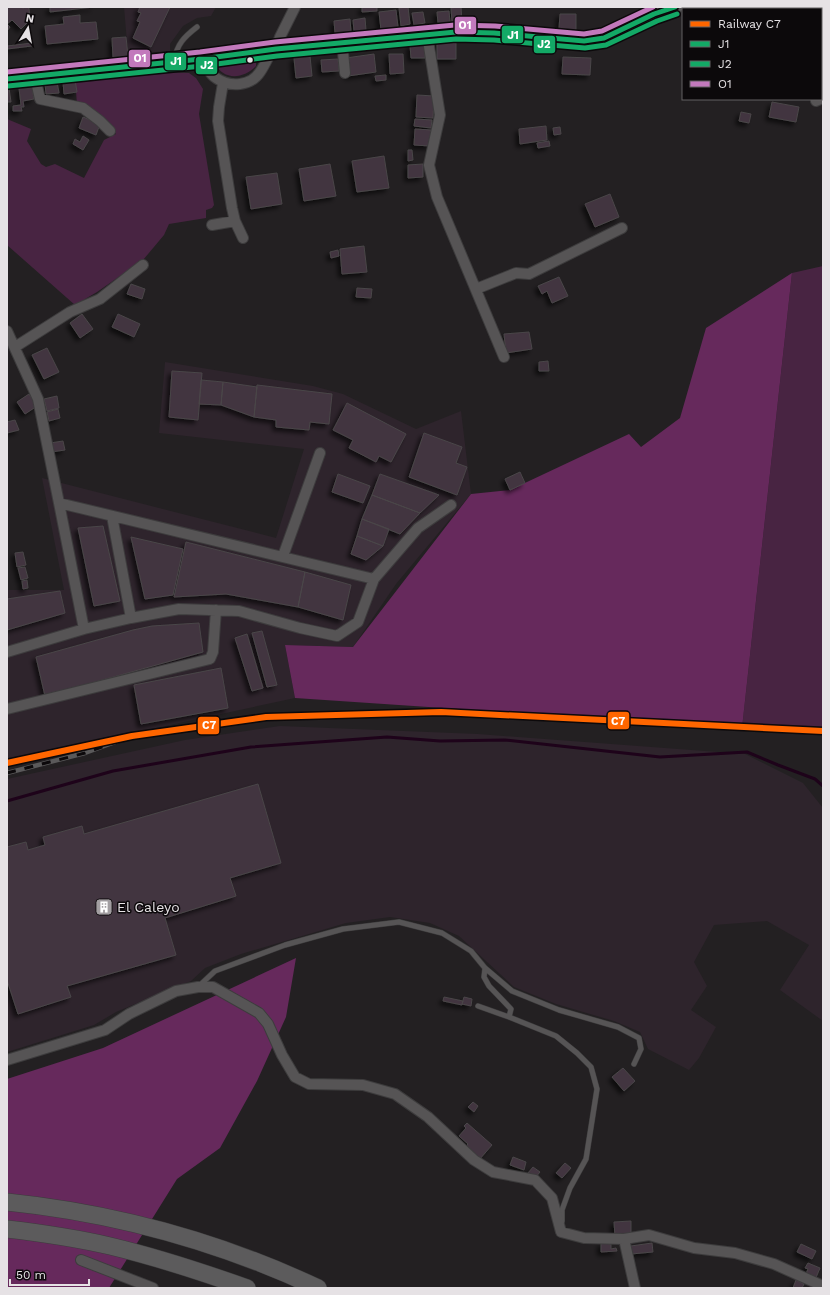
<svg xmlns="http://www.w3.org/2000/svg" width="830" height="1295" font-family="'Work Sans',sans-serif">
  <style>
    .built { fill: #2e242c }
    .green { fill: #482442 }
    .forest { fill: #66295c }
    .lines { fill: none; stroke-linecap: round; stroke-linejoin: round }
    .stream { stroke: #1e031a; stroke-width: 3 }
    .building { fill: #433440; stroke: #494648; filter: url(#shadow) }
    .lane-casing { stroke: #3d3c3d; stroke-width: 6 }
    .street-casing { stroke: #3d3c3d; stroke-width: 12 }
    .secondary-casing { stroke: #3d3c3d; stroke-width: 16 }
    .highway-casing { stroke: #3d3c3d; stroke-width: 18 }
    .lane { stroke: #565455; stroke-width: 5 }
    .street { stroke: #565455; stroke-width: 10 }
    .secondary { stroke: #585658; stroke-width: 14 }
    .highway { stroke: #5c5b5c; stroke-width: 17 }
    .rail-casing { stroke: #5a595a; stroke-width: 4.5 }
    .rail { stroke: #0c090b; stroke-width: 3; stroke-dasharray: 9; stroke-linecap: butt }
    .bus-1-casing { stroke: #0c090b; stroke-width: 8 }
    .bus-2-casing { stroke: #0c090b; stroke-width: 8 }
    .bus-3-casing { stroke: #0c090b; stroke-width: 8 }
    .bus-1 { stroke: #13a966; stroke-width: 5 }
    .bus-2 { stroke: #13a966; stroke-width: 5 }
    .bus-3 { stroke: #c279bc; stroke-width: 5 }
    .rail-1-casing { stroke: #0c090b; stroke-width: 9 }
    .rail-1 { stroke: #f60; stroke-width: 6 }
    .bus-dot { fill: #e6e2e5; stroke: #0c090b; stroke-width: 1.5 }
    .labels { text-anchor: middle; stroke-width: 3; stroke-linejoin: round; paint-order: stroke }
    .poi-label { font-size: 14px; fill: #e6e2e5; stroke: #0c090b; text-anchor: start }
    .line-badge { stroke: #0c090b; stroke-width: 1.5 }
    .badge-label { font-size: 11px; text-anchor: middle; font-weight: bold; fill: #fff }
  </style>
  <defs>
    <filter id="shadow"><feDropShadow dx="-3.5" dy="3.5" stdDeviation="2" flood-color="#0009"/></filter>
  </defs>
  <rect width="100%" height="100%" fill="#232022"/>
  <path class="built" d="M124,7H216L211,16L197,18L183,26L170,44V51L128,54Z
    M165,362L313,386L343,394L416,429L461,411L471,494L396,584L353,647L285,645L295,698L7,760V590H64L42,478L276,538L304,449L159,433Z
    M280,726L478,734L745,754L803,783L823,808V1021L780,990L809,945L767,921L714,925L694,962L707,986L691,1010L716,1027L699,1058L689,1070L648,1049L640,1032L614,1021L556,1004L514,987L459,936L430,923L390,917L346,923L241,954L205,968L191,981L116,1012L94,1025L7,1052V779L185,740Z"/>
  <path class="green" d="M256,60V66C244,79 223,81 215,63Z
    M162,72L189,73L196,78L203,89L199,114L214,205L212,208L206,210V218L169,224L164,235L143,260L97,292L75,305L7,245V119L31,129L27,141L41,164L46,167L55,164L84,178L104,140L116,134L107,124L77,104L75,80Z
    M823,266V731L742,728L792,273Z"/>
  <path class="forest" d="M792,273L742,728L295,698L285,645L353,647L471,494L510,490L629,434L641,447L680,418L706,328Z
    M296,958L286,1017L257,1081L220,1148L177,1179L109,1288H7V1079L103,1048Z"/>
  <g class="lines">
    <path class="stream" d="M7,801L113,771L251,747L387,737L440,741L505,740L660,757L747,752L778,765L815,779L823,786"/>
  </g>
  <path class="building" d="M7,7H21L23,8L27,7L29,8L30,20L21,29L12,20L7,24L10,27L7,31Z
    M50,7H94L50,12Z
    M140,7H170L151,47L133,38L140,22L137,21L141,13L138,12Z
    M362,7H377V11L362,12Z
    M408,7L410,24L401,26L399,8Z
    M461,7L462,21L452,22L451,8Z
    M396,10L398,27L381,30L379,12Z
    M449,11L450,22L438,23L437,12Z
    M423,12L425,23L414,25L412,13Z
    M560,14H576V30L559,29Z
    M80,15V23L96,22L98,39L47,44L45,26L64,24L63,17Z
    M365,18L366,30L354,31L353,20Z
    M350,19L351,32L335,33L334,21Z
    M126,37L128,56L113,57L112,38Z
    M32,43V46L7,49V46Z
    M437,43H456V59H437Z
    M410,45H424L425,58H411Z
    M374,54L376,72L348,76L346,58Z
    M389,54H403L404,73L390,74Z
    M310,56L312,76L296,78L294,58Z
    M563,57L591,58L590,75L562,74Z
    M338,59L339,71L322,72L321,60Z
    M386,75V80L376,81L375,76Z
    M75,80L77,92L64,94L63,82Z
    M57,82L59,93L46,94L45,83Z
    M32,86L34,99L23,101L24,107H21L22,111H13V106L21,105L19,88Z
    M7,88H9L11,102H7Z
    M417,95L434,96L433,118L416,117Z
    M772,102L799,107L796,122L769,117Z
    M741,112L751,114L749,123L739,121Z
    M83,117L100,124L96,135L79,128Z
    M415,119L432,120L431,128L414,126Z
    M546,126L547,140L520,144L519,129Z
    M560,127L561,134L554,135L553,128Z
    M415,129L431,130L430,146L414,145Z
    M83,136L89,140L83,150L73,144L75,139L80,142Z
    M549,141L550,146L538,148L537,143Z
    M408,150H412L413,160L408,161Z
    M384,156L389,188L357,192L352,161Z
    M330,164L336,196L304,201L299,169Z
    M423,164V177L408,178V165Z
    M277,173L282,204L251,209L246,177Z
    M610,194L619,217L595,227L585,204Z
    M364,246L367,272L342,274L340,249Z
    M338,250L339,256L331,258L330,252Z
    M559,277L568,296L552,303L547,291L542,294L538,286Z
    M131,284L145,289L142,299L127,294Z
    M357,288L372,289L371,298L356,297Z
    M82,314L93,329L80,338L70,323Z
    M118,314L140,324L134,337L112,327Z
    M529,332L532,349L506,353L504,334Z
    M47,348L59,372L44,379L32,355Z
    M548,361L549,371H539V362Z
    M172,371L202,373L198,420L169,417Z
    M201,380L223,382L221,405L199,404Z
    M223,382L257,387L254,417L221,405Z
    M257,385L332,394L329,424L310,422L309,430L276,427V420L254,417Z
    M29,394L37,406L25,414L17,402Z
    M57,396L59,408L47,411L44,399Z
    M347,403L406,434L391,462L379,456L376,462L349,448L353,440L333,430Z
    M58,409L60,418L49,421L47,412Z
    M15,420L19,430L7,433V422Z
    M424,433L462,447L456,463L467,467L457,495L409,477Z
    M63,441L65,450L51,452L50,443Z
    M520,472L525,483L510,490L505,479Z
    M338,474L370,486L363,503L332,492Z
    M380,474L439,495L420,513L372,495Z
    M372,495L420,513L400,534L362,519Z
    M362,519L389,529L383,546L357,536Z
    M103,526L120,601L94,606L78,528Z
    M357,536L383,546L366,560L351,554Z
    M131,537L183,549L173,595L145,599Z
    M186,542L305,572L298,607L226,594L174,597Z
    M23,552L26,565L17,567L15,553Z
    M25,567L28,578L21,580L18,568Z
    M305,572L351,585L343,620L298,607Z
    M27,580L28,588L23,589L22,581Z
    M60,591L65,613L7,630V599Z
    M199,623L203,652L45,696L36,657L133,630L152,626Z
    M262,631L277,685L267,687L252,633Z
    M247,634L263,688L252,691L235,638Z
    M221,668L228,708L141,724L134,685Z
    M258,784L281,863L230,878L236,896L165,918L176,955L67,986L71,997L18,1014L7,980V847L26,842L28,850L45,845L43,837L82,826L84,834Z
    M444,997L463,1001L462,1005L443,1001Z
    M464,997L472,999L471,1006L462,1004Z
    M623,1068L635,1081L624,1091L612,1077Z
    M473,1102L478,1106L474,1112L468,1107Z
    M467,1123L492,1145L479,1160L465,1147L468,1144L459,1136L466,1128L464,1126Z
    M513,1157L526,1162L524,1170L510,1165Z
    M565,1163L571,1168L562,1178L556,1173Z
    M533,1167L540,1172L535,1178L528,1173Z
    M631,1221V1235L615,1236L614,1222Z
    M601,1243L611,1244V1249L616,1248L617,1251L601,1252Z
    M652,1243L653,1252L631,1254V1246Z
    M801,1244L816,1251L812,1259L797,1252Z
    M808,1263L820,1268L815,1280L805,1276L808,1269L805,1268Z
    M796,1280L804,1284L802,1288H793Z"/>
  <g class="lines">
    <g class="lane-casing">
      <path id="lane" d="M174,61C177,44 184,37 197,27
        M485,968L484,977L489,986L511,1009L509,1017L556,1036L577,1053L591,1067L597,1089L586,1159L570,1188L562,1210V1221
        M199,986L215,971L285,945L343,929L399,922L442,933L471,951L485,968L512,991L559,1010L618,1027L639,1038L641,1049L634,1064
        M478,1006L509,1017"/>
    </g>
    <g class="street-casing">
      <path id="street" d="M427,34L440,115L429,165L437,197L504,357
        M342,42L345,73
        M276,49L280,37L295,7
        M201,59C206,65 209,74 216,78C230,88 251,86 260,72C265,65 268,57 272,50
        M35,77L40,99L83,108L100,121L110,131
        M223,83L219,107L218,121L232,208L235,221L243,238
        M816,101L823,98
        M212,225L235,221
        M476,289L516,273L529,274L622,228
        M7,331L38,399L59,503L374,579L358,622L337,636L300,628L239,611L179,609L131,618L84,629L7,652
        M15,347L70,312L100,299L143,265
        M59,503L84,629
        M112,516L131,618
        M283,556L320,453
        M374,579L418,528L451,505
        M7,709L210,659L213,652L216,610
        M7,1060L105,1030L129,1014L176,991L198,987H213L259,1013L268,1024L282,1055L295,1077L309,1084L363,1085L395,1094L428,1117L474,1160L493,1172L535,1180L552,1198L561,1232L584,1238L624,1239L649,1235L694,1248L735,1253L774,1264L823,1286
        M624,1239L635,1288
        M81,1260L153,1288"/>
    </g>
    <g class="secondary-casing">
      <path id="secondary" d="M7,79L201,59L276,49L456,32L494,33L584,41L604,38L654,14L675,7"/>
    </g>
    <g class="highway-casing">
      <path id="highway" d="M7,1202C114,1213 220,1242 318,1288
        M7,1229C41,1233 76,1238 110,1246C156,1257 202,1272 247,1288"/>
    </g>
    <use href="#lane" class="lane"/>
    <use href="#street" class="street"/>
    <use href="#secondary" class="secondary"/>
    <use href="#highway" class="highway"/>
    <g class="rail-casing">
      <path id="rail" d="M7,773L85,753L132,736"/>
    </g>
    <use href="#rail" class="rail"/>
    <g class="bus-1-casing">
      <path id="bus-1" d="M7,79L201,59L276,49L456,32L494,33L584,41L604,38L654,14L675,7"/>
    </g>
    <g class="bus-2-casing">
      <path id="bus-2" d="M8,86L202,66L277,56L456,39L494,40L585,48L606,45L657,21L677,14"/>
    </g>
    <g class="bus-3-casing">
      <path id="bus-3" d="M7,72L200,52L275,42L455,25L495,26L584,34L602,31L653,7"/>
    </g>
    <use href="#bus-1" class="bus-1"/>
    <use href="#bus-2" class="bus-2"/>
    <use href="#bus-3" class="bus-3"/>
    <g class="rail-1-casing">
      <path id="rail-1" d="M7,763L132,736L266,717L441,712L823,731"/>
    </g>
    <use href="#rail-1" class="rail-1"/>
  </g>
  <defs>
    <g id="building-square" transform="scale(0.9)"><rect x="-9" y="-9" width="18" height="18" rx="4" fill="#a29ea1" stroke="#0c090b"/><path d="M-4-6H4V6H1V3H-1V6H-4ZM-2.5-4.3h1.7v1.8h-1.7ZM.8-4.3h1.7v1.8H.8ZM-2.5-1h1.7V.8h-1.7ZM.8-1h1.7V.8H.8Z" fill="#fff"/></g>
  </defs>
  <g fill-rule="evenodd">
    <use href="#building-square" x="104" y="907"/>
  </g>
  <circle class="bus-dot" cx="250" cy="60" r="3.5"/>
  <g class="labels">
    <g class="poi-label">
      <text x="117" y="912">El Caleyo</text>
    </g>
  </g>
  <g class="line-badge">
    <rect x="454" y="16" width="23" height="19" rx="4" fill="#c279bc"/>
    <rect x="501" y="25" width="23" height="19" rx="4" fill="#13a966"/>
    <rect x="533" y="35" width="23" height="19" rx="4" fill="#13a966"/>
    <rect x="128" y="49" width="23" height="19" rx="4" fill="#c279bc"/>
    <rect x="164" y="52" width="23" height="19" rx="4" fill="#13a966"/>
    <rect x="195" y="56" width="23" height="19" rx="4" fill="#13a966"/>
    <rect x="607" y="711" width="23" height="19" rx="4" fill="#f60"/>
    <rect x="197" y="716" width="23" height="19" rx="4" fill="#f60"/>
  </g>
  <g class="badge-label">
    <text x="465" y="29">O1</text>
    <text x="513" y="39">J1</text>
    <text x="544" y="48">J2</text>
    <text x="140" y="62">O1</text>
    <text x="176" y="65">J1</text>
    <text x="207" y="69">J2</text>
    <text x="618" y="725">C7</text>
    <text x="209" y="729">C7</text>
  </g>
  <rect width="830" height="1295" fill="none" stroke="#e6e2e5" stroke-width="16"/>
  <rect x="682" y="8" width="140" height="92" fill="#0c090b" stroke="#636062"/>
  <rect x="690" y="21" width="20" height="6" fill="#ff6600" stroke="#636062"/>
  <text x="718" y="28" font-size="12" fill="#e6e2e5">Railway C7</text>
  <rect x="690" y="41" width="20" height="6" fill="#13a966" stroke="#636062"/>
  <text x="718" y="48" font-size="12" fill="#e6e2e5">J1</text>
  <rect x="690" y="61" width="20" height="6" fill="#13a966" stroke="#636062"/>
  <text x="718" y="68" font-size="12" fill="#e6e2e5">J2</text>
  <rect x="690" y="81" width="20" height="6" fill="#c279bc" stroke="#636062"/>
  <text x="718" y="88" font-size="12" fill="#e6e2e5">O1</text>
  <g transform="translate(28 28) rotate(11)" stroke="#0c090b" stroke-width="3" paint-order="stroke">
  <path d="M0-3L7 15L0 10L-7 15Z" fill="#e6e2e5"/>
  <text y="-6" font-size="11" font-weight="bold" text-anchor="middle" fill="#e6e2e5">N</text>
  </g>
  <path d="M10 1279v6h79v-6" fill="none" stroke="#e6e2e5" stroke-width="2"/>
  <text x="16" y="1279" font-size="12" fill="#e6e2e5" stroke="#0c090b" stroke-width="3" paint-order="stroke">50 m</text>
</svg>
